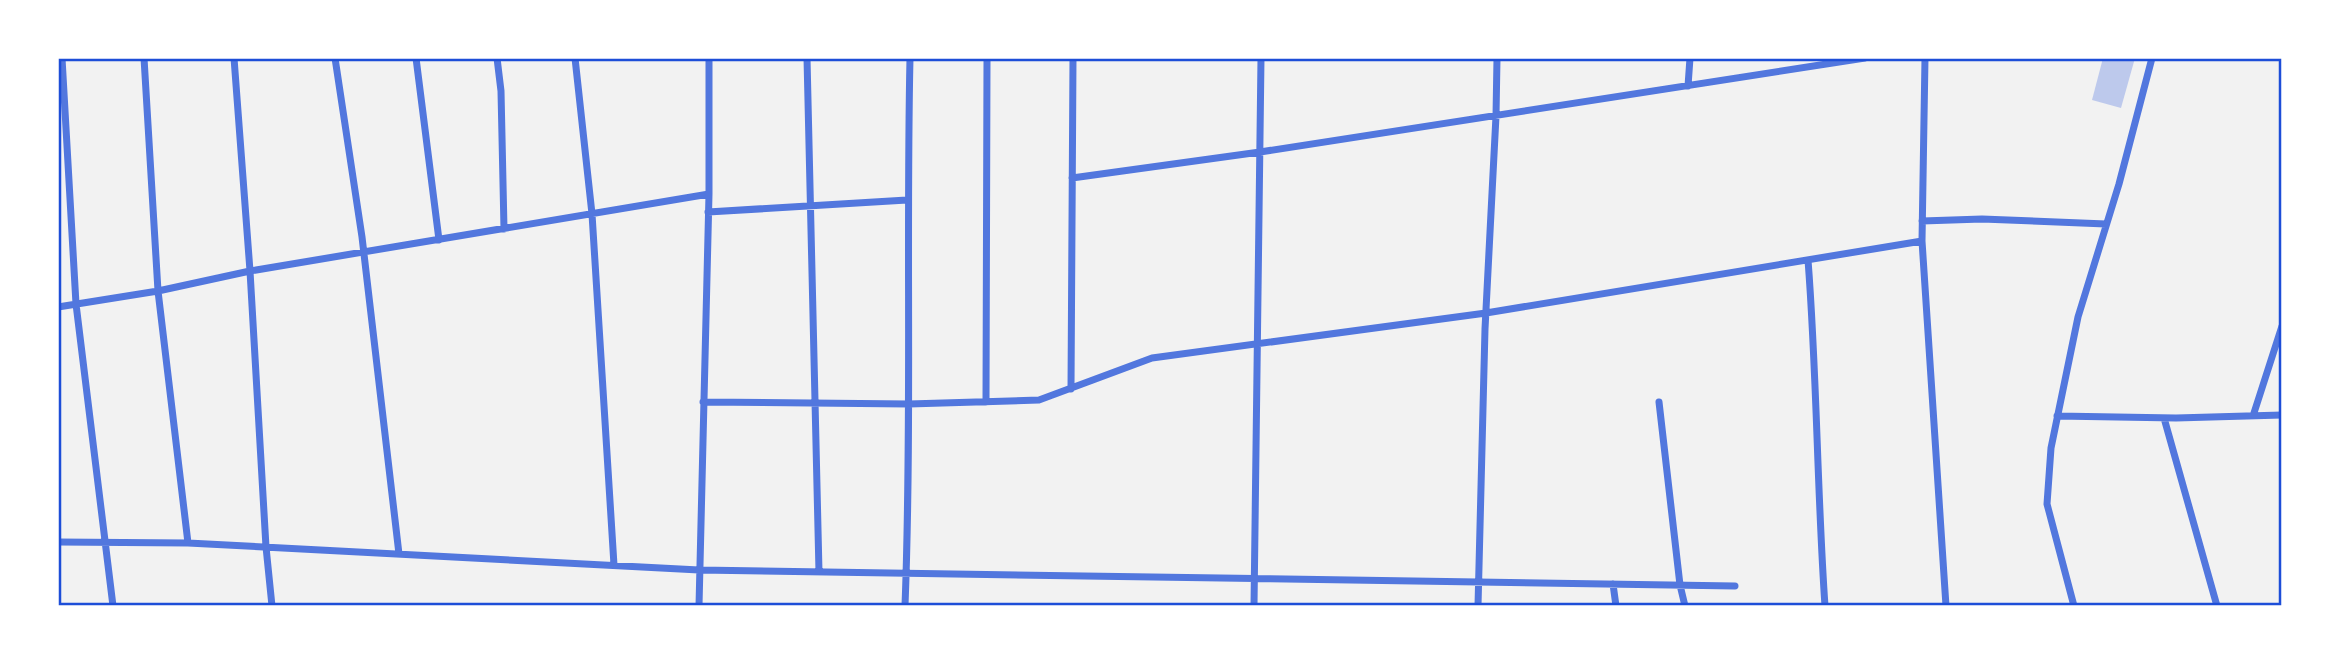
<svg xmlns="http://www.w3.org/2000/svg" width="2340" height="664" font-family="Roboto,sans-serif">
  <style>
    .building { fill: #bdc9ec }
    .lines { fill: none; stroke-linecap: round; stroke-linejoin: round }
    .minor { stroke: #5277de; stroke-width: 7 }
    .neatline { fill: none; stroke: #1d4ed8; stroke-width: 2.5 }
  </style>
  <rect width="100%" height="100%" fill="#f2f2f2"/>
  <path class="building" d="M2103,58H2135L2121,108L2092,100Z"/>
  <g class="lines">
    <path class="minor" d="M62,58L76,304L113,606
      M144,58L158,291L188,543
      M234,58L250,271L266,547L272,606
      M335,58L362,237L399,554
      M416,58L439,240
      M497,58L501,91L504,229
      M575,58L592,214L614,565
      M807,58L819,572
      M1925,58L1922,241L1946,606
      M1688,86L1690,58
      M1072,178L1260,152L1865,58
      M708,212L907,200
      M1922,221L1982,219L2106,224
      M1808,260C1817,375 1817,491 1825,606
      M58,307L158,291L250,271L709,194
      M1071,389L1073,58
      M703,402L909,404L1039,400L1152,358L1486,313L1922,241
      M986,402L987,58
      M1659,402L1680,585L1685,606
      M2057,416L2176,418L2282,415
      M2253,416L2282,326
      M2164,418L2217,606
      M58,542L188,543L699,570L1735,586
      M1613,584L1616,606
      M699,606L709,194V58
      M905,606C912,423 906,241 910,58
      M1254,606L1261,58
      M1478,606L1485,329L1496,116L1497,58
      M2074,606L2047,504L2051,448L2078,317L2119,184L2152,58"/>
  </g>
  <rect width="2340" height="664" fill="none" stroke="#ffffff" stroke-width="119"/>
  <rect x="60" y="60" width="2220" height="544" class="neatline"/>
</svg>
